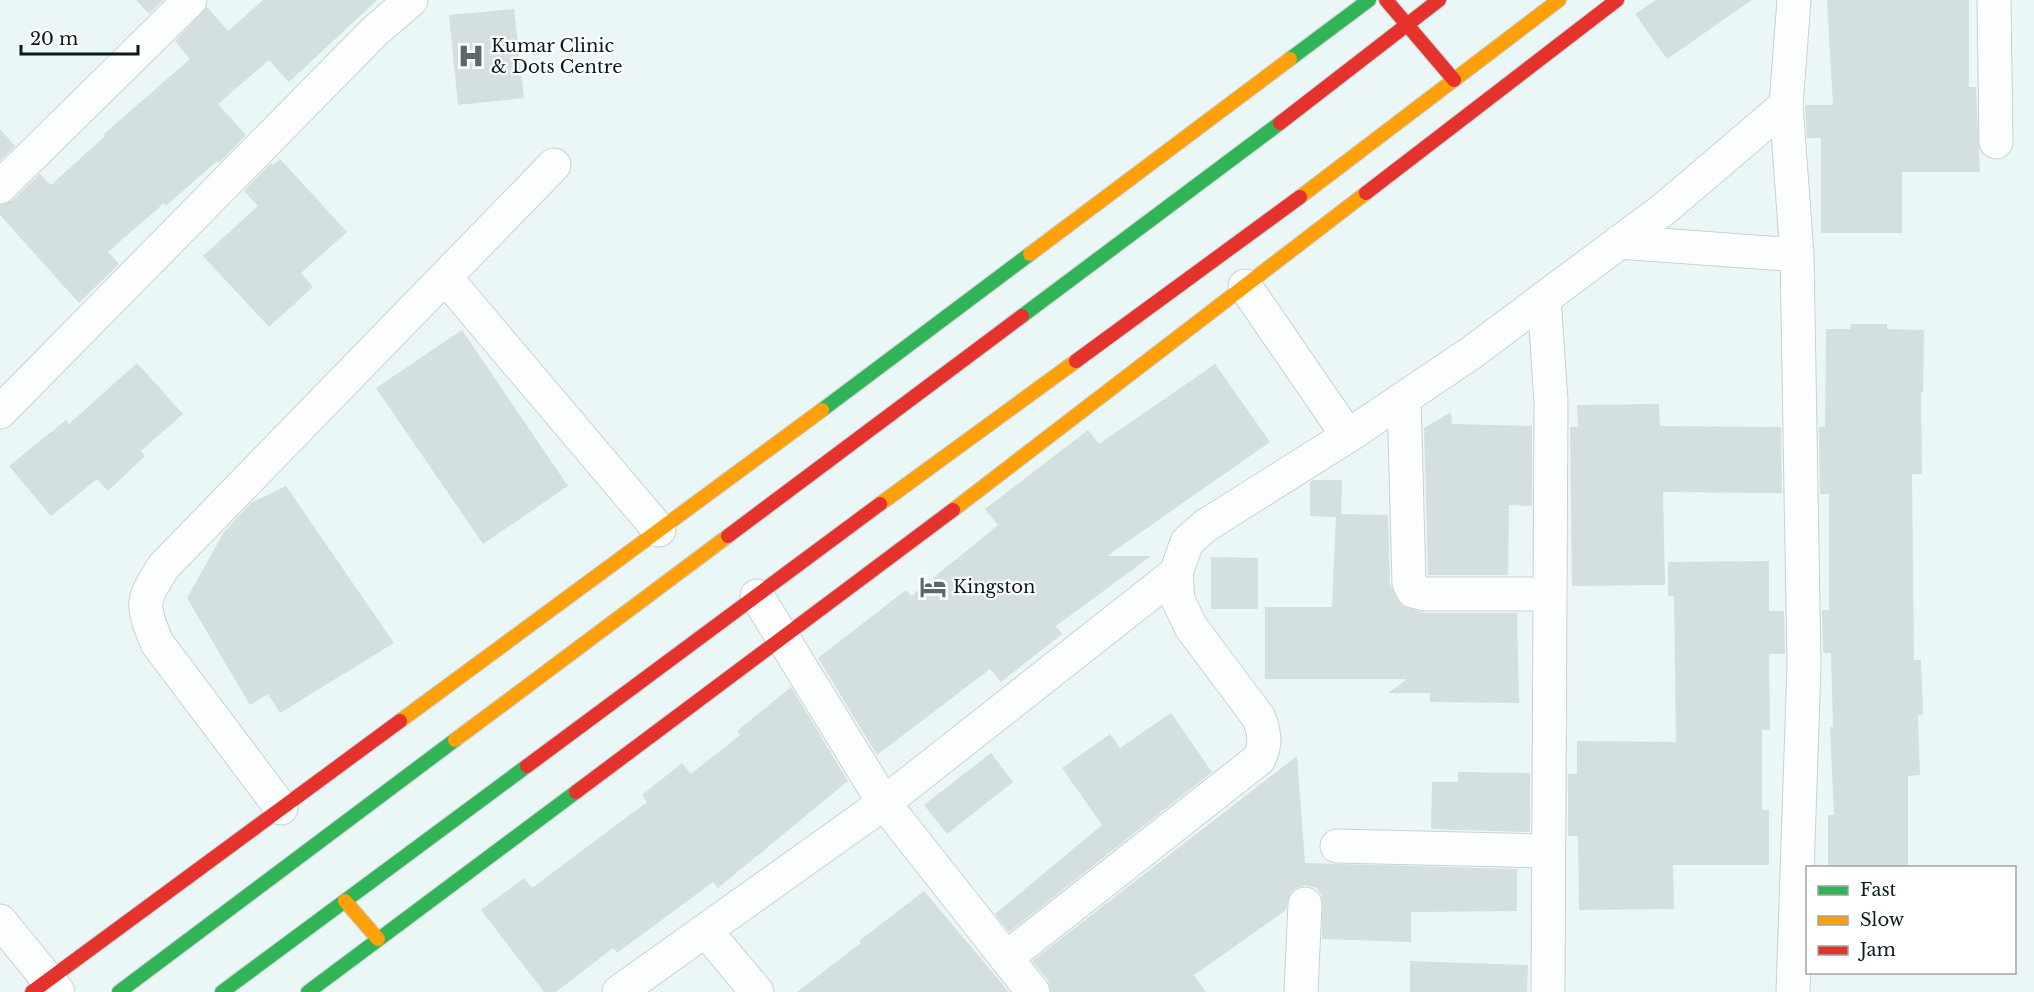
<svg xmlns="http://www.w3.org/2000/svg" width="2034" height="992" font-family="'Libre Baskerville',serif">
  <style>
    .building { fill: #d3e0df }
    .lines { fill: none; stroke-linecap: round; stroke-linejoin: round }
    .street-casing { stroke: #c5d3d4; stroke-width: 35 }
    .fast-casing { stroke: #c5d3d4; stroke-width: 16 }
    .slow-casing { stroke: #c5d3d4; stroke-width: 16 }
    .jam-casing { stroke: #c5d3d4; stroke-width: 16 }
    .street { stroke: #fcfefe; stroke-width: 33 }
    .fast { stroke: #30b455; stroke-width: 14 }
    .slow { stroke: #ff9f0a; stroke-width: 14 }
    .jam { stroke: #e5322d; stroke-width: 14 }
    .labels { text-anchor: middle; stroke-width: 4.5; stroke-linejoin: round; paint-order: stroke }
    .poi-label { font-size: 18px; fill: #091b1f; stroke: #fff; text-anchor: start }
  </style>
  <rect width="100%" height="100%" fill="#ebf6f7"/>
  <path class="building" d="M136,0H163L149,14Z
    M263,0H377L289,82L269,60L218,104L246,135L219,163L217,161L166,206L164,203L108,252L119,264L79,303L0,215V205L13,200L40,174L51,185L105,136L104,134L190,59L175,41L207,7L228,31Z
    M1656,0H1752L1667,59L1635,14Z
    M1827,0H1969V87H1976L1980,172H1902V233H1821V138H1807L1805,105H1833Z
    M514,9L524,98L458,105L449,15Z
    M0,129L15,146L0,161Z
    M280,159L347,232L301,273L313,287L269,327L203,256L258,206L244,191L271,163L273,165Z
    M1851,324H1887V329L1924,330L1923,392H1921L1922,474H1912L1914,660H1921L1923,715H1918L1920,775L1908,776V867H1828V815H1834L1830,727H1833L1831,653H1823L1822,610H1829V494H1820L1819,427H1825L1826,329H1850Z
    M462,330L568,486L483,544L376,388Z
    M137,363L183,414L141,451L145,456L108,491L97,479L51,516L9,466L66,420L69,424Z
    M1215,364L1270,442L1107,556H1151L1056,626L1062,634L1001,682L990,669L877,755L818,658L906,590L911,596L998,525L985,509L1088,430L1099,444Z
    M1659,404L1660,426L1781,427L1782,493L1663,492L1665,585L1572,586L1570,427H1578L1577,405Z
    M1451,412L1452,424L1532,426V506L1509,505L1508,575H1428L1424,428Z
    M1314,480H1342L1341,514L1388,515L1390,584L1402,606L1425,613H1517L1519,703L1430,702V693H1388L1407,679H1265V607H1332L1336,517L1310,516V482Z
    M286,486L394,643L280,713L268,694L250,705L187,598L224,532L251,503Z
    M1211,557L1258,558V609H1211Z
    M1769,561V611H1784L1785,654H1769L1770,730H1762V810H1769V865H1673L1674,909L1579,910L1578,836H1568V774H1577V741L1676,742L1674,596H1668V562Z
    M791,687L848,781L718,888L713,882L617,953L613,948L556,992H544L481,910L524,878L532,888L647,802L642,795L682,763L691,774L740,735L737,731Z
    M1171,713L1212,772L1009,932L995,914L1102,825L1062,768L1110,734L1120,748Z
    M991,753L1013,782L947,834L924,805Z
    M1297,756L1305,863L1517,869V911L1411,912V942L1322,939V896L1317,888L1305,885L1296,888L1290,893L1286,910L1194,975L1206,992H1051L1048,980L1032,961Z
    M1458,772L1530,773V832L1431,829L1432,782H1458Z
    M924,891L1009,992H797L861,943L859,941Z
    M1410,961L1528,965L1527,992H1410Z"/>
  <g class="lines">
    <g class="street-casing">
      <path id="street" d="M1994,0L1996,142
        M1786,105L1797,255
        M0,187L190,0
        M1619,242L1797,255L1804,665L1793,992
        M445,277L659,530
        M1245,286L1348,436
        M1544,298L1551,401L1548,992
        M1404,398L1409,583L1413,591L1425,594H1550
        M0,412L374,32L411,0
        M757,596L884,803L1033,992
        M281,808L157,643C141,603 141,602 164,566L554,165
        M1337,846L1548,851
        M0,921L58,992
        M706,931L757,992
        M1006,958L1259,759C1266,744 1265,734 1259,718L1191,627L1178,600L1176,573L1187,542L1205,526L1348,436L1471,353L1664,209L1786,105L1794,0
        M619,992L884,803L1176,573
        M1301,992L1305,904"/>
    </g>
    <g class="fast-casing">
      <path id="fast" d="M1290,59L1369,0
        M1022,316L1280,123
        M822,410L1030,254
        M119,992L455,740
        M222,992L527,766
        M308,992L576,792"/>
    </g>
    <g class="slow-casing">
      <path id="slow" d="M1300,197L1559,0
        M1030,254L1290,59
        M880,504L1076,361
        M953,510L1366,193
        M400,721L822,410
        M455,740L728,536
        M345,901L378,939"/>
    </g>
    <g class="jam-casing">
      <path id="jam" d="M1386,0L1454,80
        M1280,123L1439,0
        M1366,193L1617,0
        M1076,361L1300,197
        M728,536L1022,316
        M527,766L880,504
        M576,792L953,510
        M32,992L400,721"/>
    </g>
    <use href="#street" class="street"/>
    <use href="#fast" class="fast"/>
    <use href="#slow" class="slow"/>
    <use href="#jam" class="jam"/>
  </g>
  <defs>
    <g id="hospital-bare" transform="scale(2.07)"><path d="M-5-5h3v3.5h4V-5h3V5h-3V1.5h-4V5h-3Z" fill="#58686b" stroke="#fff" stroke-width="2.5" paint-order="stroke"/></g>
    <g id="hotel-bare" transform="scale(2.07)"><path d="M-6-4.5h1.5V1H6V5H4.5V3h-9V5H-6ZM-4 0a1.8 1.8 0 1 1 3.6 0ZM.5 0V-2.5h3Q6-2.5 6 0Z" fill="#58686b" stroke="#fff" stroke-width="2.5" paint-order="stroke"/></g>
  </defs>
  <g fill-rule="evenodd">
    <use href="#hospital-bare" x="471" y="56"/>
    <use href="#hotel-bare" x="933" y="587"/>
  </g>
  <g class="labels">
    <g class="poi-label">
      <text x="491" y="52">Kumar Clinic<tspan x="491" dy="21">&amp; Dots Centre</tspan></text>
      <text x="953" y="593">Kingston</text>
    </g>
  </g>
  <rect x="1806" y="866" width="210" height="108" fill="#ffffff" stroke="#9da4a5" stroke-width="1.5"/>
  <rect x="1818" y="886" width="30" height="9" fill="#30b455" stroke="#9da4a5" stroke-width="1.5"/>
  <text x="1860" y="896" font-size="18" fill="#091b1f">Fast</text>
  <rect x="1818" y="916" width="30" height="9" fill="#ff9f0a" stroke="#9da4a5" stroke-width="1.5"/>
  <text x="1860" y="926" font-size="18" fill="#091b1f">Slow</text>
  <rect x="1818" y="946" width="30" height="9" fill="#e5322d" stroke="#9da4a5" stroke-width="1.5"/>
  <text x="1860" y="956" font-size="18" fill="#091b1f">Jam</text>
  <path d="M21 45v9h117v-9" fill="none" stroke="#091b1f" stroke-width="3"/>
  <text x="30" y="45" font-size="18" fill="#091b1f" stroke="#ffffff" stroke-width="4.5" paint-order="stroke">20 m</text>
</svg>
